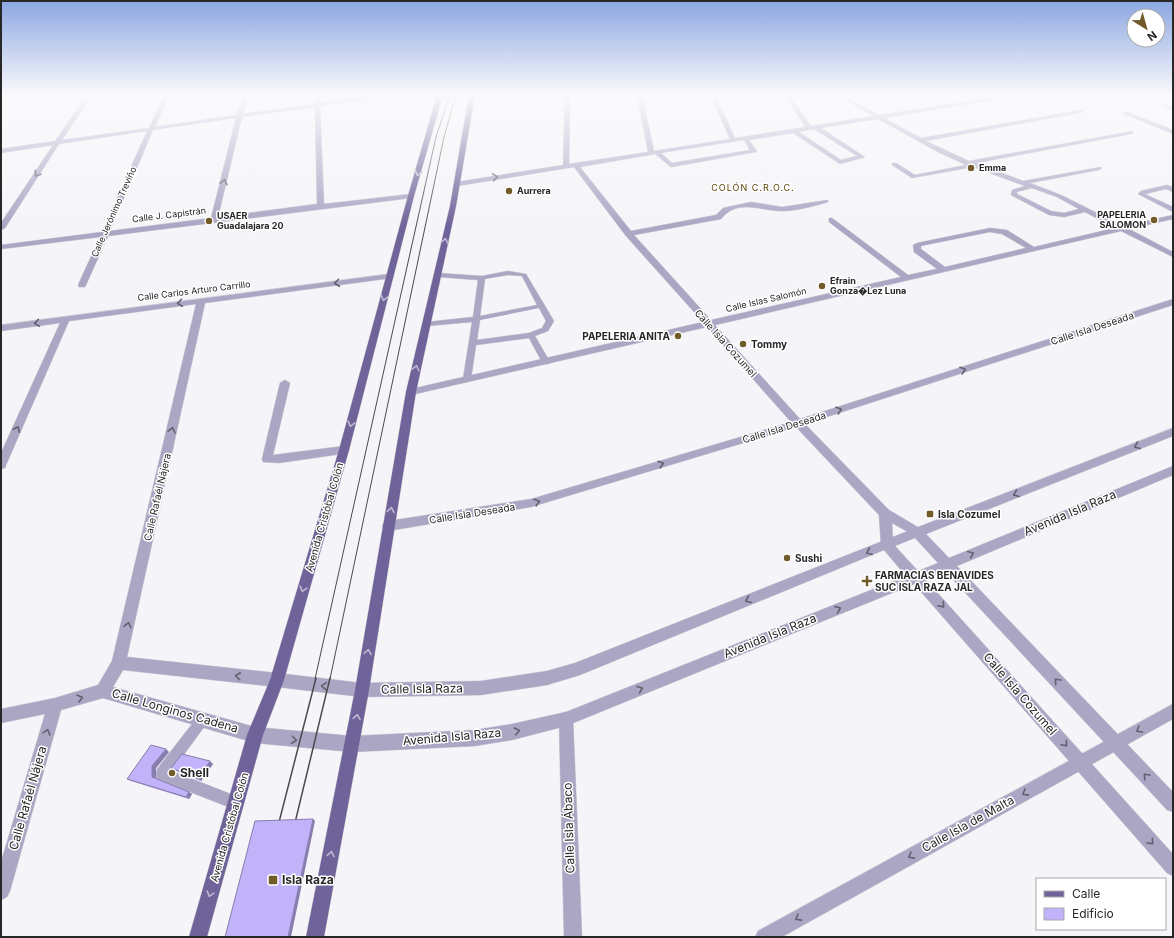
<svg xmlns="http://www.w3.org/2000/svg" width="1174" height="938" font-family="Inter,sans-serif">
  <style>
    .lines { fill: none; stroke-linecap: round; stroke-linejoin: round }
    .service-casing { stroke: #d0cfd3; stroke-width: 1 }
    .minor-casing { stroke: #d0cfd3; stroke-width: 1 }
    .tertiary-casing { stroke: #d0cfd3; stroke-width: 1 }
    .primary-casing { stroke: #d0cfd3; stroke-width: 1 }
    .service { fill: #aca6c5; fill-rule: evenodd }
    .minor { fill: #aca6c5; fill-rule: evenodd }
    .tertiary { fill: #aca6c5; fill-rule: evenodd }
    .primary { fill: #70639a; fill-rule: evenodd }
    .tram-far1 { stroke: #4b4b4c; stroke-width: 1 }
    .tram { stroke: #4b4b4c; stroke-width: 1.5 }
    .wall { fill: #a699d6 }
    .shaded-wall { fill: #877dae }
    .building { fill: #c1b2f9; stroke: #877dae }
    .oneway { stroke: #bfb9d2 }
    .oneway2 { stroke: #63606f }
    .poi-dot { fill: #725b2b; stroke: #fff; stroke-width: 1.5 }
    .labels { text-anchor: middle; stroke-width: 3; stroke-linejoin: round; paint-order: stroke }
    .far-poi-label { font-size: 9px; font-weight: bold; fill: #272728; stroke: #fff; text-anchor: start }
    .far-neighbourhood-label { font-size: 9px; letter-spacing: 1px; fill: #5c4304; stroke: #fff }
    .far-street-label { font-size: 9px; fill: #272728; stroke: #fff }
    .street-label { font-size: 10px; fill: #272728; stroke: #fff }
    .poi-label { font-size: 10px; font-weight: bold; fill: #272728; stroke: #fff; text-anchor: start }
    .near-street-label { font-size: 12px; fill: #272728; stroke: #fff }
    .near-poi-label { font-size: 12px; font-weight: bold; fill: #272728; stroke: #fff; text-anchor: start }
  </style>
  <rect width="100%" height="100%" fill="#f5f4f8"/>
  <g class="lines">
    <g class="service-casing">
      <path id="service" d="M508,271L526,274L554,321L548,331L535,336L550,362L549,364H543L529,338L476,345L471,379L467,382L464,381L463,379L472,322L427,326L423,324L427,322L473,317L478,280L438,277L435,275L438,273L482,276ZM508,275L522,276L537,305L480,316L485,279ZM539,308L546,321L542,328L529,333L477,340L480,320Z
        M203,713L207,715L209,719L207,723L172,771L241,798L243,803L241,808L236,810L157,779L156,774L157,769L199,715Z"/>
    </g>
    <g class="minor-casing">
      <path id="minor" d="M1,95H6L1,99Z
        M87,95H92L62,140L149,128L164,95H169L155,127L237,115L243,95H248L243,114L315,104V95H320V103L375,95H386L384,97L320,106L324,204L411,194L414,196L411,198L108,236L86,285L85,287H79L78,285L100,237L1,249V245L102,232L147,131L59,144L5,228L1,230V223L53,145L1,153V149L55,141ZM315,107L317,204L218,217L242,117ZM236,118L211,218L110,231L153,130Z
        M565,95H570L569,164L648,152L637,95H642L654,151L730,139L710,95H715L735,138L805,127L785,95H789L811,126L873,116L836,95H841L879,115L1011,95H1022L884,118L921,138L1081,110L1084,112L926,141L969,161L1133,131V133L1131,134L976,163L1023,181L1101,167L1102,168L1099,170L1030,183L1061,195L1123,226L1173,215V219L1129,229L1173,252V257L1121,231L715,325L800,419L1173,299V305L805,424L889,510L921,529L923,532L921,535L917,537L892,523L893,545L891,549L887,550L883,549L881,545L879,515L796,427L531,507L388,531L384,529L382,526L384,523L388,521L531,499L791,422L707,327L411,395L408,394L406,392L411,389L703,322L626,236L574,167L457,186L454,184L457,182L563,165ZM878,119L938,152L966,165L915,175L896,163H892V165L912,178L973,167L1025,186L1012,190L1011,195L1049,215L1064,217L1085,212L1115,228L1034,247L1007,230L990,228L917,243L913,245L914,252L937,269L908,275L832,218H829V222L901,277L711,320L634,235L721,219C738,198 760,211 782,211C796,211 815,206 828,202V200L782,207L751,202L723,208L716,215L631,231L580,167L655,154L671,167L756,152L757,151L749,140L793,133L840,164L865,157L821,128ZM814,129L857,156L841,160L799,132ZM744,140L750,150L672,163L661,153ZM1032,188L1057,197L1079,209L1064,213L1051,211L1017,194V192ZM990,232L1002,234L1026,248L945,267L921,249V246Z
        M1073,95H1080L1085,97L1082,99Z
        M1163,103L1173,106V110L1161,106V104Z
        M1124,112H1128L1173,130V134L1124,114Z
        M1167,185L1173,187V192L1166,189L1145,194L1173,207V212L1138,194L1141,191Z
        M389,274L393,276L392,278L205,303L127,657L277,673L282,675L284,680L282,685L277,687L123,670L113,687L255,727L260,730L263,735L260,740L255,743L103,698L61,710L10,891L7,897L1,900V862L45,714L1,723V709L55,698L98,685L112,661L196,304L69,321L6,465L5,468L1,469V453L60,323L1,331V325Z
        M285,380L290,383L273,455L344,446L348,447L349,450L348,453L279,463L263,462L262,459L280,383Z
        M1173,704V719L782,937H755L758,931Z
        M566,712L571,714L573,719L582,937H564L559,719L561,714Z"/>
    </g>
    <g class="tertiary-casing">
      <path id="tertiary" d="M1173,428V436L926,534L949,558L1173,466V475L957,566L1173,792V812L1167,810L945,571L925,579L1173,854V876L1167,873L914,584L566,726L512,740L475,746L352,752L255,743L250,740L247,735L250,730L255,727L352,736L475,730L512,724L566,712L906,576L884,550L580,675L547,685L481,695L362,697L277,687L272,685L270,680L272,675L277,673L362,683L481,681L547,671L575,663L913,529ZM915,538L938,563L918,571L895,546Z"/>
    </g>
    <g class="primary-casing">
      <path id="primary" d="M437,95H443L414,196L349,450L284,680L263,735L207,937H189L247,735L270,680L339,450L408,196Z
        M469,95H475L456,206L416,392L369,690L324,937H306L355,690L406,392L450,206Z"/>
    </g>
    <use href="#service" class="service"/>
    <use href="#minor" class="minor"/>
    <use href="#tertiary" class="tertiary"/>
    <use href="#primary" class="primary"/>
    <path class="tram-far1" d="M315,679L436,137L450,95
      M330,679L444,137L456,95"/>
    <path class="tram" d="M277,830L316,678
      M293,831L330,678"/>
  </g>
  <path class="wall" d="M169,752L156,768V779L192,794L189,799L131,781L127,779Z
    M213,764L201,781L174,770L171,768Z"/>
  <path class="shaded-wall" d="M166,749L169,752L156,768V779L152,777V766Z
    M210,761L213,764L201,781L198,779Z
    M189,792L192,794L189,799L186,797Z
    M313,819L315,821L291,937H288Z"/>
  <path class="building" d="M151,745L166,749L152,766V777L189,792L186,797L127,779Z
    M182,754L210,761L198,779L171,768Z
    M313,819L288,937H225L255,821Z"/>
  <defs><path id="oneway-chevron" d="M-2-3.5L2.5 0L-2 3.5" fill="none" stroke-width="1.6" stroke-linecap="round" stroke-linejoin="round"/></defs>
  <g class="oneway">
    <use href="#oneway-chevron" transform="translate(418 173) rotate(106)"/>
    <use href="#oneway-chevron" transform="translate(445 241) rotate(-77)"/>
    <use href="#oneway-chevron" transform="translate(384 298) rotate(105)"/>
    <use href="#oneway-chevron" transform="translate(416 368) rotate(-77)"/>
    <use href="#oneway-chevron" transform="translate(351 424) rotate(105)"/>
    <use href="#oneway-chevron" transform="translate(391 510) rotate(-80)"/>
    <use href="#oneway-chevron" transform="translate(303 589) rotate(106)"/>
    <use href="#oneway-chevron" transform="translate(368 652) rotate(-81)"/>
    <use href="#oneway-chevron" transform="translate(357 717) rotate(-80)"/>
    <use href="#oneway-chevron" transform="translate(331 854) rotate(-79)"/>
    <use href="#oneway-chevron" transform="translate(210 894) rotate(106)"/>
  </g>
  <g class="oneway2">
    <use href="#oneway-chevron" transform="translate(37 174) rotate(124)"/>
    <use href="#oneway-chevron" transform="translate(495 177) rotate(-9)"/>
    <use href="#oneway-chevron" transform="translate(224 182) rotate(-76)"/>
    <use href="#oneway-chevron" transform="translate(337 283) rotate(173)"/>
    <use href="#oneway-chevron" transform="translate(180 303) rotate(172)"/>
    <use href="#oneway-chevron" transform="translate(37 323) rotate(172)"/>
    <use href="#oneway-chevron" transform="translate(963 370) rotate(-18)"/>
    <use href="#oneway-chevron" transform="translate(839 410) rotate(-18)"/>
    <use href="#oneway-chevron" transform="translate(17 429) rotate(-66)"/>
    <use href="#oneway-chevron" transform="translate(172 430) rotate(-77)"/>
    <use href="#oneway-chevron" transform="translate(1137 446) rotate(159)"/>
    <use href="#oneway-chevron" transform="translate(661 464) rotate(-17)"/>
    <use href="#oneway-chevron" transform="translate(1016 494) rotate(159)"/>
    <use href="#oneway-chevron" transform="translate(537 502) rotate(-16)"/>
    <use href="#oneway-chevron" transform="translate(869 552) rotate(158)"/>
    <use href="#oneway-chevron" transform="translate(971 554) rotate(-23)"/>
    <use href="#oneway-chevron" transform="translate(748 600) rotate(158)"/>
    <use href="#oneway-chevron" transform="translate(942 605) rotate(49)"/>
    <use href="#oneway-chevron" transform="translate(838 609) rotate(-22)"/>
    <use href="#oneway-chevron" transform="translate(128 625) rotate(-77)"/>
    <use href="#oneway-chevron" transform="translate(238 676) rotate(-174)"/>
    <use href="#oneway-chevron" transform="translate(1057 681) rotate(-133)"/>
    <use href="#oneway-chevron" transform="translate(324 686) rotate(-176)"/>
    <use href="#oneway-chevron" transform="translate(640 689) rotate(-22)"/>
    <use href="#oneway-chevron" transform="translate(80 698) rotate(-16)"/>
    <use href="#oneway-chevron" transform="translate(1139 730) rotate(150)"/>
    <use href="#oneway-chevron" transform="translate(517 731) rotate(-13)"/>
    <use href="#oneway-chevron" transform="translate(47 732) rotate(-74)"/>
    <use href="#oneway-chevron" transform="translate(294 740) rotate(7)"/>
    <use href="#oneway-chevron" transform="translate(1065 744) rotate(49)"/>
    <use href="#oneway-chevron" transform="translate(1146 776) rotate(-133)"/>
    <use href="#oneway-chevron" transform="translate(1025 793) rotate(151)"/>
    <use href="#oneway-chevron" transform="translate(1151 842) rotate(49)"/>
    <use href="#oneway-chevron" transform="translate(911 856) rotate(151)"/>
    <use href="#oneway-chevron" transform="translate(798 918) rotate(151)"/>
  </g>
  <linearGradient id="sky" x2="0" y2="1"><stop stop-color="#8ba6e1"/><stop offset="0.42" stop-color="#fafafc"/><stop offset="1" stop-color="#fafafc" stop-opacity="0"/></linearGradient>
  <rect width="1174" height="226" fill="url(#sky)"/>
  <g class="poi-dot">
    <circle cx="971" cy="168" r="4"/>
    <circle cx="509" cy="191" r="4"/>
    <circle cx="1154" cy="220" r="4"/>
    <circle cx="209" cy="221" r="4"/>
    <circle cx="822" cy="286" r="4"/>
    <circle cx="678" cy="336" r="4"/>
    <circle cx="743" cy="344" r="4"/>
    <rect x="926" y="510" width="8" height="8" rx="2"/>
    <circle cx="787" cy="558" r="4"/>
    <path d="M865 575h4v4h4v4h-4v4h-4v-4h-4v-4h4z"/>
    <circle cx="172" cy="773" r="4"/>
    <rect x="268" y="875" width="10" height="10" rx="2"/>
  </g>
  <g class="labels">
    <g class="far-poi-label">
      <text x="979" y="171">Emma</text>
      <text x="517" y="194">Aurrera</text>
      <text x="1146" y="218" text-anchor="end">PAPELERIA<tspan x="1146" dy="10">SALOMON</tspan></text>
      <text x="217" y="219">USAER<tspan x="217" dy="10">Guadalajara 20</tspan></text>
      <text x="830" y="284">Efrain<tspan x="830" dy="10">Gonza�Lez Luna</tspan></text>
    </g>
    <g class="far-neighbourhood-label">
      <text x="753" y="191">COLÓN C.R.O.C.</text>
    </g>
    <g class="far-street-label">
      <text transform="translate(114 212) rotate(-66)" y="3">Calle Jerónimo Treviño</text>
      <text transform="translate(169 215) rotate(-7)" y="3">Calle J. Capistrán</text>
      <text transform="translate(194 291) rotate(-7)" y="3">Calle Carlos Arturo Carrillo</text>
      <text transform="translate(766 300) rotate(-13)" y="3">Calle Islas Salomón</text>
    </g>
    <g class="street-label">
      <text transform="translate(1092 328) rotate(-18)" y="4">Calle Isla Deseada</text>
      <text transform="translate(726 343) rotate(48)" y="4">Calle Isla Cozumel</text>
      <text transform="translate(784 427) rotate(-17)" y="4">Calle Isla Deseada</text>
      <text transform="translate(157 497) rotate(-77)" y="4">Calle Rafaél Nájera</text>
      <text transform="translate(472 513) rotate(-9)" y="4">Calle Isla Deseada</text>
      <text transform="translate(324 517) rotate(-74)" y="4">Avenida Cristóbal Colón</text>
      <text transform="translate(229 827) rotate(-74)" y="4">Avenida Cristóbal Colón</text>
    </g>
    <g class="poi-label">
      <text x="670" y="340" text-anchor="end">PAPELERIA ANITA</text>
      <text x="751" y="348">Tommy</text>
      <text x="938" y="518">Isla Cozumel</text>
      <text x="795" y="562">Sushi</text>
      <text x="875" y="579">FARMACIAS BENAVIDES<tspan x="875" dy="12">SUC ISLA RAZA JAL</tspan></text>
    </g>
    <g class="near-street-label">
      <text transform="translate(1070 513) rotate(-23)" y="4">Avenida Isla Raza</text>
      <text transform="translate(770 636) rotate(-22)" y="4">Avenida Isla Raza</text>
      <text transform="translate(422 689) rotate(-1)" y="4">Calle Isla Raza</text>
      <text transform="translate(1020 694) rotate(49)" y="4">Calle Isla Cozumel</text>
      <text transform="translate(175 711) rotate(16)" y="4">Calle Longinos Cadena</text>
      <text transform="translate(452 737) rotate(-5)" y="4">Avenida Isla Raza</text>
      <text transform="translate(28 798) rotate(-74)" y="4">Calle Rafaél Nájera</text>
      <text transform="translate(968 824) rotate(-29)" y="4">Calle Isla de Malta</text>
      <text transform="translate(569 828) rotate(-92)" y="4">Calle Isla Ábaco</text>
    </g>
    <g class="near-poi-label">
      <text x="180" y="777">Shell</text>
      <text x="282" y="884">Isla Raza</text>
    </g>
  </g>
  <rect width="1174" height="938" fill="none" stroke="#272728" stroke-width="4"/>
  <rect x="1036" y="878" width="130" height="52" fill="#ffffff" stroke="#a9a9a9"/>
  <rect x="1044" y="891" width="20" height="6" fill="#70639a" stroke="#a9a9a9"/>
  <text x="1072" y="898" font-size="12" fill="#272728">Calle</text>
  <rect x="1044" y="908" width="20" height="12" fill="#c1b2f9" stroke="#a9a9a9"/>
  <text x="1072" y="918" font-size="12" fill="#272728">Edificio</text>
  <g transform="translate(1146 28) rotate(143)"><circle r="19" fill="#ffffff" stroke="#a9a9a9"/>
  <path d="M0-3L7 15L0 10L-7 15Z" fill="#725b2b"/>
  <text y="-6" font-size="11" font-weight="bold" text-anchor="middle" fill="#272728">N</text>
  </g>
</svg>
